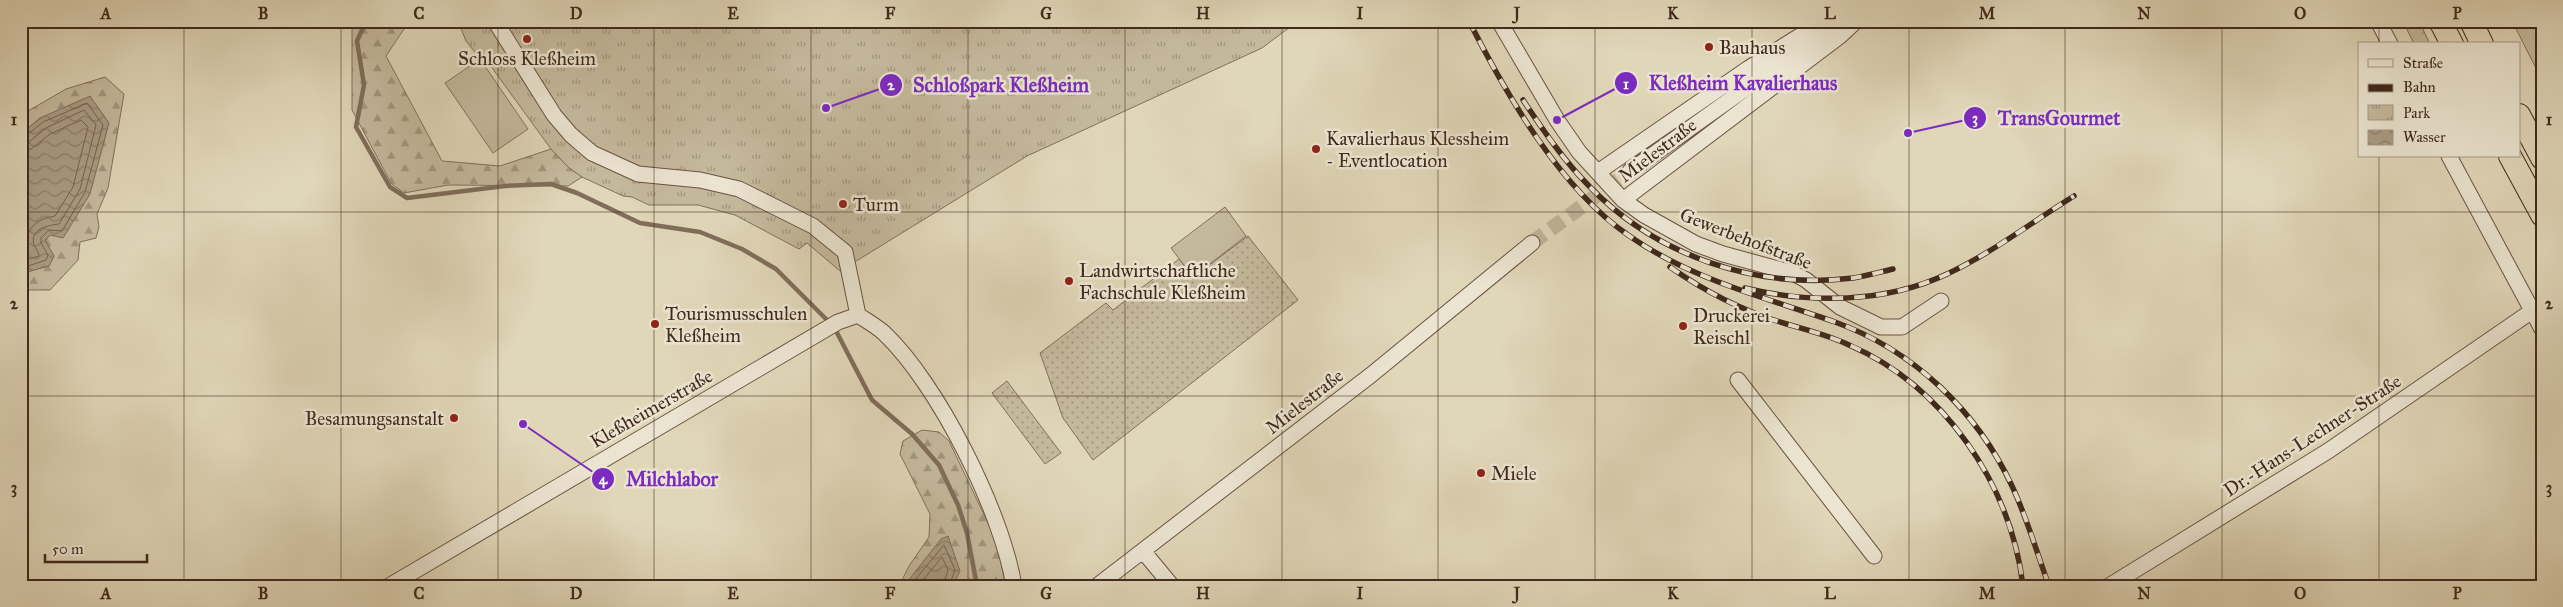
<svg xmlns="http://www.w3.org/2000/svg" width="2563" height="607" font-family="'IM FELL Great Primer',serif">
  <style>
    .grass { fill: url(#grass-dots); stroke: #82715c }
    .forest { fill: url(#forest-firs); stroke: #82715c }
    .park { fill: url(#park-tufts); stroke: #82715c }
    .garden { fill: #c5b99d; stroke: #82715c }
    .water { fill: url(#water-waves); stroke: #806d5a }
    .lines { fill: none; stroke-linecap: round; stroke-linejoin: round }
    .shore { stroke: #756250; stroke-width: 1 }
    .stream { stroke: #806d5a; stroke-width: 4.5 }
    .minor-tunnel { stroke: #c0b399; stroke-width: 15; stroke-dasharray: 15 8; stroke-linecap: butt }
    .minor-casing { stroke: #685443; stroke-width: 17 }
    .highway-casing { stroke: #40291c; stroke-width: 24 }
    .minor { stroke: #ebe4d1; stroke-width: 15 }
    .highway { stroke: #e0d6b8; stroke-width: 22 }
    .rail-casing { stroke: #40291c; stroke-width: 5.5 }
    .rail { stroke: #ebe4d1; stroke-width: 4; stroke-dasharray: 11; stroke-linecap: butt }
    .grid { fill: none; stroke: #40291c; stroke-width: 1; stroke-opacity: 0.55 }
    .poi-dot { fill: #8f2418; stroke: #ebe4d1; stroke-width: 2 }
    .labels { text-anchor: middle; stroke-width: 5; stroke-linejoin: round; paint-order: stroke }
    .poi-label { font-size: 19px; fill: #40291c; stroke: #ebe4d1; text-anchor: start }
    .street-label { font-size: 19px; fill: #40291c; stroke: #ebe4d1 }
    .leader { fill: none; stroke: #7b2cbf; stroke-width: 2 }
    .callout-dot { fill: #7b2cbf; stroke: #ebe4d1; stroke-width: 2 }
    .mark-label { font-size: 15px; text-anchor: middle; font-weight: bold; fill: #fff }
    .callout-label { font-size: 20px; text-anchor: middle; font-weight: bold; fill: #7b2cbf; stroke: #ebe4d1; stroke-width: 5; stroke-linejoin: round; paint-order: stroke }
    .neatline { fill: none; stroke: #40291c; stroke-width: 2 }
    .grid-label { font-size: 16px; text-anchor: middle; font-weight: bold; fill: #40291c }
  </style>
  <defs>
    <pattern id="grass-dots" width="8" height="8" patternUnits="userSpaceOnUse" patternTransform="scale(1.25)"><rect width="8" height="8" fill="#c5b99d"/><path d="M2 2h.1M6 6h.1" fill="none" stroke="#a1967f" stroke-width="1.8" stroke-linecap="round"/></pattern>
    <pattern id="forest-firs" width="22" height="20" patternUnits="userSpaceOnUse" patternTransform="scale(1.25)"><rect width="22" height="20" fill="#c5b99d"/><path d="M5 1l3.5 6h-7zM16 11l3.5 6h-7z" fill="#a1967f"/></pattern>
    <pattern id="park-tufts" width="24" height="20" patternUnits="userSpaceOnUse" patternTransform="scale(1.25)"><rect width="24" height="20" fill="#c5b99d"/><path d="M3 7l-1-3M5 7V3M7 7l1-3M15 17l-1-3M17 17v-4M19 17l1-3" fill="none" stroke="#a1967f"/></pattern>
    <pattern id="water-waves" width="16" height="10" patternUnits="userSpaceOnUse" patternTransform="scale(1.25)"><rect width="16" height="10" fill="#aa9b83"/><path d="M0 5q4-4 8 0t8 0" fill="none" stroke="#8c7e6a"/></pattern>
  </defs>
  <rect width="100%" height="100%" fill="#e0d6b8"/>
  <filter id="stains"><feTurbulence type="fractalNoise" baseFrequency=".004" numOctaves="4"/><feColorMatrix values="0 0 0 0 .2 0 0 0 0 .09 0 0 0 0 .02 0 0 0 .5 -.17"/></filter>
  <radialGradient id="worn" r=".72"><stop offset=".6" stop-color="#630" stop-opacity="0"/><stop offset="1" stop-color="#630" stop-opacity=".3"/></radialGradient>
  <path class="grass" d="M1248,236L1298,300L1093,460L1063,418L1040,353L1106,303L1113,310L1179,259L1193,277Z
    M1007,381L1061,453L1045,464L992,393Z"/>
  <path class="forest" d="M355,21H424L406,26L386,56L442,161L500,166L551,149L568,167L582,177L568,186L448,185L404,193L391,183L352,110V27Z
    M2403,21H2419L2430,44H2414Z
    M105,77L124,94L108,188L97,214L99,227L96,238L80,242L78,260L50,290H21V269L27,272L49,265L54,256L45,241L50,235L40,118L21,134V115L66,89Z
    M922,430L939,432L949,441L996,540L1006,586H899L909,566L929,537L930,514L900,454L903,441Z"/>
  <path class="park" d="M458,21H1298L1262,48L1027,156L840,271L807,243L799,249L735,215L698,205H649L632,197L623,196L582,177L568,167L551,149L482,54L478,56L466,41Z"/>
  <path class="garden" d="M2512,21H2542V80Z
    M480,59L528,129L493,153L445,83Z
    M1225,207L1246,236L1193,277L1171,248Z"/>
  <path class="water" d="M90,96L109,123L90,194L63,238L50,235L45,240L54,256L49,266L27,272L21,269V134L40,118Z
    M948,536L960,571L953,586H904L941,539Z"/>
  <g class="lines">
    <path class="shore" d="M21,137L26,136L43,122L87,103L103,125L85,192L62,231L49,230L41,238V243L48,255L46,260L28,266L21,265
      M21,143L29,142L46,128L84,110L96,125L80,189L59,224C49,225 29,229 34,245C36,249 39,252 39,256L28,259L21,258
      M21,151L31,149L50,134L81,120L88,127L73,187L55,216C36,219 24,229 27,249L21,251
      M910,586L944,545L955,570L949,586
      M918,586L942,557L948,570L943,586"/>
    <path class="stream" d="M366,21L357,41L364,85L356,127L390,187L407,198L505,186L551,184L577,193L640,223L700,232L742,249L776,269L834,327L872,400L912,434L939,465L958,505L967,533L977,586"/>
    <path class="minor-tunnel" d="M1532,243L1630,171"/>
    <g class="minor-casing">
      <path id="minor" d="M495,21L554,115L571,135L592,153L638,174L700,180L739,189L813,226L845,252L858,315C867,321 876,326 884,333C938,384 1002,512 1014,586
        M1499,21L1557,120L1579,152L1623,200L1644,215L1696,244L1723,254L1793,273L1806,280L1840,307L1881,327H1902L1941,301
        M2378,21L2390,44
        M2449,156L2542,329
        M1630,171L1787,59L1836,28
        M1598,172L1749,68L1798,37L1835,21
        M1623,200L1840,36L1856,21
        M1738,380L1874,556
        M1143,551L1172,586
        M389,586L838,322L858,315
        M1097,586L1371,375L1532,243
        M2109,586L2328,451L2532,311"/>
    </g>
    <g class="highway-casing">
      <path id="highway" d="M2440,21L2452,44
        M2471,21L2482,44
        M2519,115L2542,158
        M2510,156L2542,215"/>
    </g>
    <use href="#minor" class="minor"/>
    <use href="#highway" class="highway"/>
    <g class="rail-casing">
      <path id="rail" d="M1469,21C1506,94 1560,188 1628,235C1690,279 1764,297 1835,322C1913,350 1977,411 2012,486C2027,518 2037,553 2049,586
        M1523,100C1543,130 1564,161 1590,187C1657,256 1757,290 1853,278C1866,276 1880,272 1893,269
        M1670,267C1703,290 1739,309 1777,321C1802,329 1826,334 1849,345C1944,386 2011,485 2023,586
        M1745,288C1810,304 1886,303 1947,274C1992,253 2032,222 2074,196"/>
    </g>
    <use href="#rail" class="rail"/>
  </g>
  <path class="grid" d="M184,21V586M341,21V586M498,21V586M654,21V586M811,21V586M968,21V586M1125,21V586M1282,21V586M1438,21V586M1595,21V586M1752,21V586M1909,21V586M2065,21V586M2222,21V586M2379,21V44M2379,156V586M21,212H2542M21,396H2542"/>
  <g class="poi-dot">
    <circle cx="527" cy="39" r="5"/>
    <circle cx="1709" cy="47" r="5"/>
    <circle cx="1316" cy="149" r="5"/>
    <circle cx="843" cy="204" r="5"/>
    <circle cx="1069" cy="281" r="5"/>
    <circle cx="655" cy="324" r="5"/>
    <circle cx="1683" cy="326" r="5"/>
    <circle cx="454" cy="418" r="5"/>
    <circle cx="1481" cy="473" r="5"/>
  </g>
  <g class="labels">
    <g class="poi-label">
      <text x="1719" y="54">Bauhaus</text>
      <text x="527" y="65" text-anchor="middle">Schloss Kleßheim</text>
      <text x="1326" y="145">Kavalierhaus Klessheim<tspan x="1326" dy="22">- Eventlocation</tspan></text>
      <text x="853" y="211">Turm</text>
      <text x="1079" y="277">Landwirtschaftliche<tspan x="1079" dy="22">Fachschule Kleßheim</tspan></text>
      <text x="665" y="320">Tourismusschulen<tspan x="665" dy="22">Kleßheim</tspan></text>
      <text x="1693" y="322">Druckerei<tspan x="1693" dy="22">Reischl</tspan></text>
      <text x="444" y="425" text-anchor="end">Besamungsanstalt</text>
      <text x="1491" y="480">Miele</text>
    </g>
    <g class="street-label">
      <text transform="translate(1657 150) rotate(-37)" y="7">Mielestraße</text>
      <text transform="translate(1746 238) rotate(21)" y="7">Gewerbehofstraße</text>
      <text transform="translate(1304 401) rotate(-38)" y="7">Mielestraße</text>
      <text transform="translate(651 408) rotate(-30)" y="7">Kleßheimerstraße</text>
      <text transform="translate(2312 435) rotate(-33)" y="7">Dr.-Hans-Lechner-Straße</text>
    </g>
  </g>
  <path class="leader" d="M1557 120L1626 83M826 108L891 85M1908 133L1975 118M523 424L603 479"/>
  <g class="callout-dot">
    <circle cx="1557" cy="120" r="5"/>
    <circle cx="826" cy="108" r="5"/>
    <circle cx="1908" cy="133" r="5"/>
    <circle cx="523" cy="424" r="5"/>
    <circle cx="1626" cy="83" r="12"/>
    <circle cx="891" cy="85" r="12"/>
    <circle cx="1975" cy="118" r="12"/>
    <circle cx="603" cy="479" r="12"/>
  </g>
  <g class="mark-label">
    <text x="1626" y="89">1</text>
    <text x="891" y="90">2</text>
    <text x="1975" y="123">3</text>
    <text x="603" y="484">4</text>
  </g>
  <g class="callout-label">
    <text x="1743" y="90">Kleßheim Kavalierhaus</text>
    <text x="1001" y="92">Schloßpark Kleßheim</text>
    <text x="2059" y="125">TransGourmet</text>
    <text x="672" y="486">Milchlabor</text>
  </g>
  <rect width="2563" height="607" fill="none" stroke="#e0d6b8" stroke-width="55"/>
  <rect x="2358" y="42" width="162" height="115" fill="#ebe4d1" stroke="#a79989"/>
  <rect x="2368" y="59" width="25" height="8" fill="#ebe4d1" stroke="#a79989"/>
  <text x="2403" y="68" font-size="15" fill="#40291c">Straße</text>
  <rect x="2368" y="84" width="25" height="8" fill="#40291c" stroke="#a79989"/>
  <text x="2403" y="92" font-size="15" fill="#40291c">Bahn</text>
  <rect x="2368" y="105" width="25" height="15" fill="url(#park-tufts)" stroke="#a79989"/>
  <text x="2403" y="118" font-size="15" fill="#40291c">Park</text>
  <rect x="2368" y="130" width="25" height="15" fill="url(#water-waves)" stroke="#a79989"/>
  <text x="2403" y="142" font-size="15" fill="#40291c">Wasser</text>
  <path d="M45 554v8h102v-8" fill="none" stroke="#40291c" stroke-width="2.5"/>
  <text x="52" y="554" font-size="15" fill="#40291c" stroke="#ebe4d1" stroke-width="4" paint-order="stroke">50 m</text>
  <rect x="28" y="28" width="2508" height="552" class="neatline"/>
  <g class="grid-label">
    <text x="106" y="19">A</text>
    <text x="263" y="19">B</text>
    <text x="419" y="19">C</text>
    <text x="576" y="19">D</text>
    <text x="733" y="19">E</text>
    <text x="890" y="19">F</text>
    <text x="1046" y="19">G</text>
    <text x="1203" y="19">H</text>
    <text x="1360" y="19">I</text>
    <text x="1517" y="19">J</text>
    <text x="1673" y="19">K</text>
    <text x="1830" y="19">L</text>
    <text x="1987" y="19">M</text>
    <text x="2144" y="19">N</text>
    <text x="2300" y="19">O</text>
    <text x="2457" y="19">P</text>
    <text x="14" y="125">1</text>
    <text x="2549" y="125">1</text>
    <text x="14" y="309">2</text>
    <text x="2549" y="309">2</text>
    <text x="14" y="493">3</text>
    <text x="2549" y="493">3</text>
    <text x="106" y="599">A</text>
    <text x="263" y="599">B</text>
    <text x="419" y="599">C</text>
    <text x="576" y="599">D</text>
    <text x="733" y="599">E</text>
    <text x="890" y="599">F</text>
    <text x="1046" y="599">G</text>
    <text x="1203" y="599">H</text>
    <text x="1360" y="599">I</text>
    <text x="1517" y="599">J</text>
    <text x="1673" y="599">K</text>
    <text x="1830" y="599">L</text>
    <text x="1987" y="599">M</text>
    <text x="2144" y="599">N</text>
    <text x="2300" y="599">O</text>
    <text x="2457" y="599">P</text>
  </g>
  <rect width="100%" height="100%" filter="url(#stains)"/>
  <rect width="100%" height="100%" fill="url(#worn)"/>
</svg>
